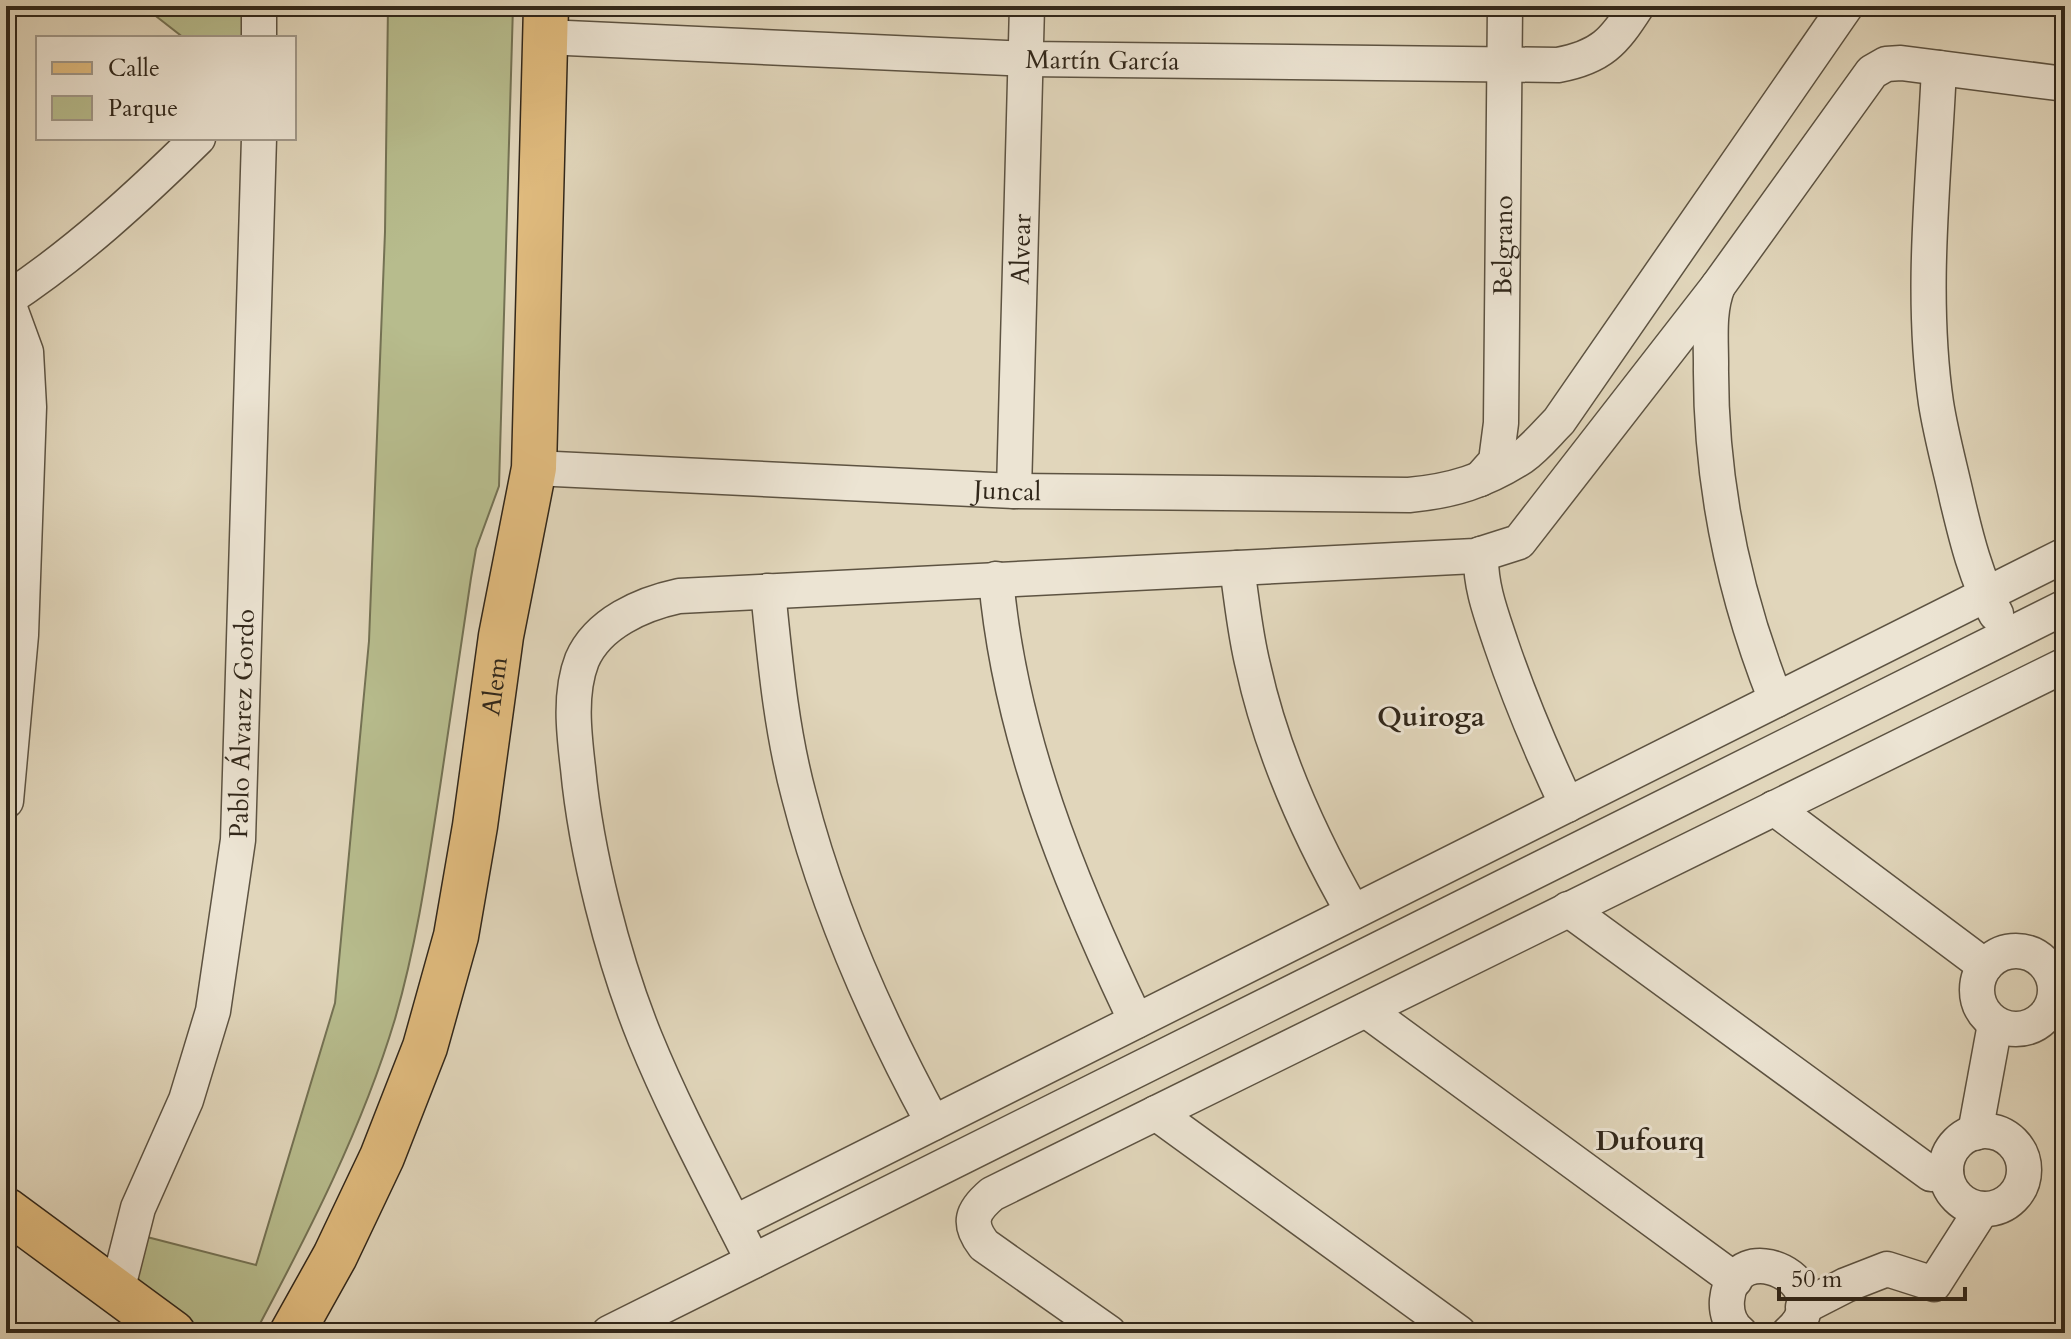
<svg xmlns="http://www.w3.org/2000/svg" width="2071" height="1339" font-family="Cardo,serif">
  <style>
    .green { fill: #b7bc8d; stroke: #747254; stroke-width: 2 }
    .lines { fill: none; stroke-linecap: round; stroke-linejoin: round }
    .minor-casing { stroke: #5d5342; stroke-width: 37 }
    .major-casing { stroke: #31271a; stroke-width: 47 }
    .minor { stroke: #ece4d3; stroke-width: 34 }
    .major { stroke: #e0bb7e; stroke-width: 44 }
    .labels { text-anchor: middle; stroke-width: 6; stroke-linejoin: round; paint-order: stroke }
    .street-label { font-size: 26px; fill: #31271a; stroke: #ece4d3 }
    .neighbourhood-label { font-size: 28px; font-weight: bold; fill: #31271a; stroke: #ece4d3 }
  </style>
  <rect width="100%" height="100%" fill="#e1d6bb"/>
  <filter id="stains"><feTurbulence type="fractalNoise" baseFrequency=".0025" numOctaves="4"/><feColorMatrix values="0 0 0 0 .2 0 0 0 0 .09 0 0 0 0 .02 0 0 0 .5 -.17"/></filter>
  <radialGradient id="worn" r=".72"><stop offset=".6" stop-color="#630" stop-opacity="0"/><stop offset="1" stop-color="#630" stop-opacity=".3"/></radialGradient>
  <path class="green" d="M143,6H248L247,38H184Z
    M388,6H513L499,486L476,549L471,578C460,648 450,718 440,787C428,865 417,943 395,1019C362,1129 309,1232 255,1333H188L134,1279L147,1237L256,1265L335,1003L369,641L385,232Z"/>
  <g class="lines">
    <g class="minor-casing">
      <g id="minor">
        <path id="s1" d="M545,37L1027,59L1558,65C1601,57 1614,42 1637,6"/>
        <path d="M259,38V6"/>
        <path d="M1939,68C1934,179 1920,292 1936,403C1941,435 1950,467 1957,499C1966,537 1976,579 1996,614"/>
        <path d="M6,300C76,254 138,197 198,138"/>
        <path id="s2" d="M534,468L1014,491L1409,495C1452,491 1485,481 1522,457C1536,447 1547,433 1559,421L1846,6"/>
        <path id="s3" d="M1480,479L1496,461L1501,423L1505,6"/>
        <path id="s4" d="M1014,491L1027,6"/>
        <path d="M1481,554C1480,586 1491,614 1501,644C1520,700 1542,752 1567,805"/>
        <path d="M1237,568C1242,601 1245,634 1253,666C1272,753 1309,835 1353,912"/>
        <path d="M996,579C1010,736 1069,881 1136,1021"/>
        <path d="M768,591C775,660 781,729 799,796C828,909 877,1020 933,1123"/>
        <path d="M1776,700C1733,592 1710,480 1711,364C1711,338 1708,311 1718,286L1872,72L1886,64L1901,63L2065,84"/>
        <path d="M6,801L21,635L29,407L26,352L7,300"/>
        <path d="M1774,808L1985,966"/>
        <path d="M1568,909L1931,1174L1946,1172"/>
        <circle cx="2016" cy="990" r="39"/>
        <path d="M1366,1010L1735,1280"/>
        <path d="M1156,1113L1459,1333"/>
        <circle cx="1985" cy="1170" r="39"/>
        <path d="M1975,1133L1995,1024"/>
        <path d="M734,1223L2065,555"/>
        <path d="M753,1261C716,1187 676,1114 645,1038C613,959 586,853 578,768C574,734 569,693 582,660C598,623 642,604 679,596L1475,556L1519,542L1718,286"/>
        <path id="s5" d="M117,1291L138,1208L186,1100L213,1011L238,840L259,138"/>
        <path d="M1803,1307L1846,1285L1887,1269L1934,1284L1982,1209"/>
        <path d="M609,1333L2065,607"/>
        <path d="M1109,1333L984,1245C967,1223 972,1211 992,1194L2065,665"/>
        <path d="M1740,1333C1730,1325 1726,1312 1727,1300C1734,1229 1845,1284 1789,1333"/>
      </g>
    </g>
    <g class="major-casing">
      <g id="major">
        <path d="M6,1210L173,1333"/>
        <path id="s6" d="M292,1333L335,1256L382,1157L425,1047L456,936L475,826L501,636L534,468L546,6"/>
      </g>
    </g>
    <use href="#minor" class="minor"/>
    <use href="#major" class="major"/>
  </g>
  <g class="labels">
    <g class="street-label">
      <text dy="9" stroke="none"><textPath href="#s1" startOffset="558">Martín García</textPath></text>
      <text dy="9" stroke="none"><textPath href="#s3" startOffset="240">Belgrano</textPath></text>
      <text dy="9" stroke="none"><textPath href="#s4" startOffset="242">Alvear</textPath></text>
      <text dy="9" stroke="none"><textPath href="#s2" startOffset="474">Juncal</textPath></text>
      <text dy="9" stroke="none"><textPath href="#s6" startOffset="684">Alem</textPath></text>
      <text dy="9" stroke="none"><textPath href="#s5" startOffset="586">Pablo Álvarez Gordo</textPath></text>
    </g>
    <g class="neighbourhood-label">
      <text x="1431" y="726">Quiroga</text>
      <text x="1650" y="1150">Dufourq</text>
    </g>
  </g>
  <rect width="2071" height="1339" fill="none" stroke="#e1d6bb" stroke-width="32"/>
  <rect x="8" y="8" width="2055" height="1323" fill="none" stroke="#31271a" stroke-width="4"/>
  <rect x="16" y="16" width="2039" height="1307" fill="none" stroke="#31271a" stroke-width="2"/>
  <rect x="36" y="36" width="260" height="104" fill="#ece4d3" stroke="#a19889" stroke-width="2"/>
  <rect x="52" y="62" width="40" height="12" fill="#e0bb7e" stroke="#a19889" stroke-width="2"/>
  <text x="108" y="76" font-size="24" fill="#31271a">Calle</text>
  <rect x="52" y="96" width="40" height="24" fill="#b7bc8d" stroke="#a19889" stroke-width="2"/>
  <text x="108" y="116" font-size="24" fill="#31271a">Parque</text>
  <path d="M1779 1287v12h186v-12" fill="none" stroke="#31271a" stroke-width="4"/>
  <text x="1791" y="1287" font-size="24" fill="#31271a" stroke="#ece4d3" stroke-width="6" paint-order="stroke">50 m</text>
  <rect width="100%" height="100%" filter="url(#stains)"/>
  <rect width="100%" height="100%" fill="url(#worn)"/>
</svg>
